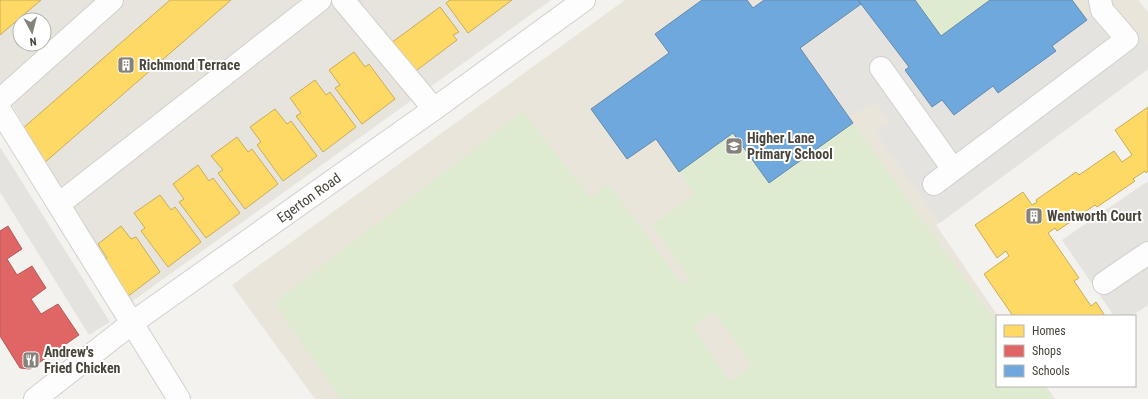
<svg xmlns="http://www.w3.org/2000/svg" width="1148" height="399" font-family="'Roboto Condensed',sans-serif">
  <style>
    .residential { fill: #e6e4dd; fill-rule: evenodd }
    .education { fill: #e9e5db }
    .green { fill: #dfebd1; fill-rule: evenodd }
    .parking { fill: #e5e3e0 }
    .homes { fill: #ffd966; stroke: #c8ad59 }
    .shops { fill: #e06666; stroke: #b35c59 }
    .schools { fill: #6fa8dc; stroke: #648aab }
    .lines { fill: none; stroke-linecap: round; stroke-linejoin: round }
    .minor-casing { stroke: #d1d0cc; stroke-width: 24 }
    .minor { stroke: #fdfdfd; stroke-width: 22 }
    .labels { text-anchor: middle; stroke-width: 4; stroke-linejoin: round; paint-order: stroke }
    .poi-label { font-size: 14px; font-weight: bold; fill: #49453a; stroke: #fff; text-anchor: start }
    .street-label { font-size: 14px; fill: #49453a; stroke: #fff }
  </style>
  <rect width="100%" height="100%" fill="#f3f2ef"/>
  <path class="residential" d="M0,0H551L130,303L0,85ZM20,20H44V44H20Z"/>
  <path class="education" d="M625,0H1138L1148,12V69L936,225L998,316H997V386H1046L1055,399H315L232,285Z"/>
  <path class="green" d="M915,0H990L941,36Z
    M523,111L590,198L609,184L682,284L690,279L652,225L694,195L679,172L733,133L769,183L853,123L932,234L997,323V386H1044L1053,399H340L274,303ZM714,312L752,365L730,381L693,327Z"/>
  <path class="parking" d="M1111,2L1148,46V69L940,223L876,133L891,122L874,101L849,118L800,48L861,4L909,67L932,107L942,100L954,115L993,86L1055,50L1052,46Z
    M0,147L110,322L89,335L0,192Z
    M1148,181V305L1132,316H1114L1062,240Z"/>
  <path class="homes" d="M0,0H41L0,35Z
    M170,0H231L43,164L22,129Z
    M450,0H512L468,33L446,3Z
    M440,7L459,32L453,35L457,40L413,73L391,43Z
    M354,52L365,67L369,64L395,99L362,124L335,88L340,85L329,70Z
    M315,80L326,95L330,92L356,127L323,152L296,116L301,113L290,98Z
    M1148,107V171L1146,173L1145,171L1133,179L1135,181L1097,207L1095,205L1057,231L1055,228L1048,233L1079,278L1074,281L1091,306L1096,302L1105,316H1013L984,274L1009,256L1006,251L997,258L975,225L1023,192L1032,205L1037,202L1036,200L1076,172L1079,175L1114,151L1122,162L1132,155L1115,130Z
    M275,109L287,124L291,121L317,156L283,181L257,145L261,142L250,127Z
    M237,137L248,152L252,149L278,184L245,209L218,173L223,170L211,156Z
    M198,165L209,181L213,178L240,213L206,238L179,202L184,199L173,184Z
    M160,195L171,210L175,207L201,242L168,267L141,231L145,228L134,213Z
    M121,226L131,239L136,237L160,272L127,297L103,261L107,258L98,244Z"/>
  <path class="shops" d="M8,226L22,249L7,259L17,275L32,266L46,288L31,299L41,314L58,304L79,335L30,369L20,368L0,336V231Z"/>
  <path class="schools" d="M702,0H747L753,8L764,0H858L861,4L800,48L853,123L769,183L733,133L679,172L656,139L627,159L591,109L669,53L655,34Z
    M858,0H915L941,36L990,0H1072L1087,20L1052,46L1056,51L998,93L993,86L954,115L942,100L932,107L905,70L909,67Z"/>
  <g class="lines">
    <g class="minor-casing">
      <g id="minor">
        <path d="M343,0L434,109"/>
        <path d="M881,68L953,169"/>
        <path d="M0,100L112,0"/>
        <path d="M0,110L179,399"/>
        <path d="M934,184L1127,39L1102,10L1100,0"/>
        <path d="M59,204L320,0"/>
        <path d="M1104,283L1148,253"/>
        <path id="s1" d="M35,399L132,323L434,109L584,0"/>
      </g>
    </g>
    <use href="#minor" class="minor"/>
  </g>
  <defs>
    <g id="building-square" transform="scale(0.9)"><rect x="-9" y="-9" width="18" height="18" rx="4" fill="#848279" stroke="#fff"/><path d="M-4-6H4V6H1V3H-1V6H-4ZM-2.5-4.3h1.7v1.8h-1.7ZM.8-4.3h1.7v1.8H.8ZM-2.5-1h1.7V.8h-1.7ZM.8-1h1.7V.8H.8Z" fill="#fff"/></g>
    <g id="school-square" transform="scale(0.9)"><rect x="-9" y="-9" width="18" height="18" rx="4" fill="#848279" stroke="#fff"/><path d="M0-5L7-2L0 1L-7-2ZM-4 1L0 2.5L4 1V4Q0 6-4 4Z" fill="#fff"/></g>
    <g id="restaurant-square" transform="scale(0.9)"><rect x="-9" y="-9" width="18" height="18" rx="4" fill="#848279" stroke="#fff"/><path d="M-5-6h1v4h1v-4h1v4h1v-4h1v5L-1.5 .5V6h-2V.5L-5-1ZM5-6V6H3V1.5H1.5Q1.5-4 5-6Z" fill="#fff"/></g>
  </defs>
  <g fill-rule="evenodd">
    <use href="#building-square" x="126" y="65"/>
    <use href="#school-square" x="734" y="146"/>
    <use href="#building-square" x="1034" y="216"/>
    <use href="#restaurant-square" x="31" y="360"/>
  </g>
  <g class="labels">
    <g class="poi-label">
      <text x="139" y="70">Richmond Terrace</text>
      <text x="747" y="143">Higher Lane<tspan x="747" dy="16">Primary School</tspan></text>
      <text x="1047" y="221">Wentworth Court</text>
      <text x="44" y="357">Andrew's<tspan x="44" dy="16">Fried Chicken</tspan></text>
    </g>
    <g class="street-label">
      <text dy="5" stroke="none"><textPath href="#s1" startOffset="340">Egerton Road</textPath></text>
    </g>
  </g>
  <rect x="996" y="315" width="140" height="72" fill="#ffffff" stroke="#b6b5b0"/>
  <rect x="1004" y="325" width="20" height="12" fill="#ffd966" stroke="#b6b5b0"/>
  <text x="1032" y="335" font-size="12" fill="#49453a">Homes</text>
  <rect x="1004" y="345" width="20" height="12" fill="#e06666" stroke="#b6b5b0"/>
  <text x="1032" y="355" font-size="12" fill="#49453a">Shops</text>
  <rect x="1004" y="365" width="20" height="12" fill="#6fa8dc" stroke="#b6b5b0"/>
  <text x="1032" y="375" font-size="12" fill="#49453a">Schools</text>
  <g transform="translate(32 32) rotate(173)"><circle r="19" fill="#ffffff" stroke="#b6b5b0"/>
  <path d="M0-3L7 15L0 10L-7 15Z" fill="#848279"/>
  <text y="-6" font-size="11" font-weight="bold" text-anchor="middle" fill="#49453a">N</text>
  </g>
</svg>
